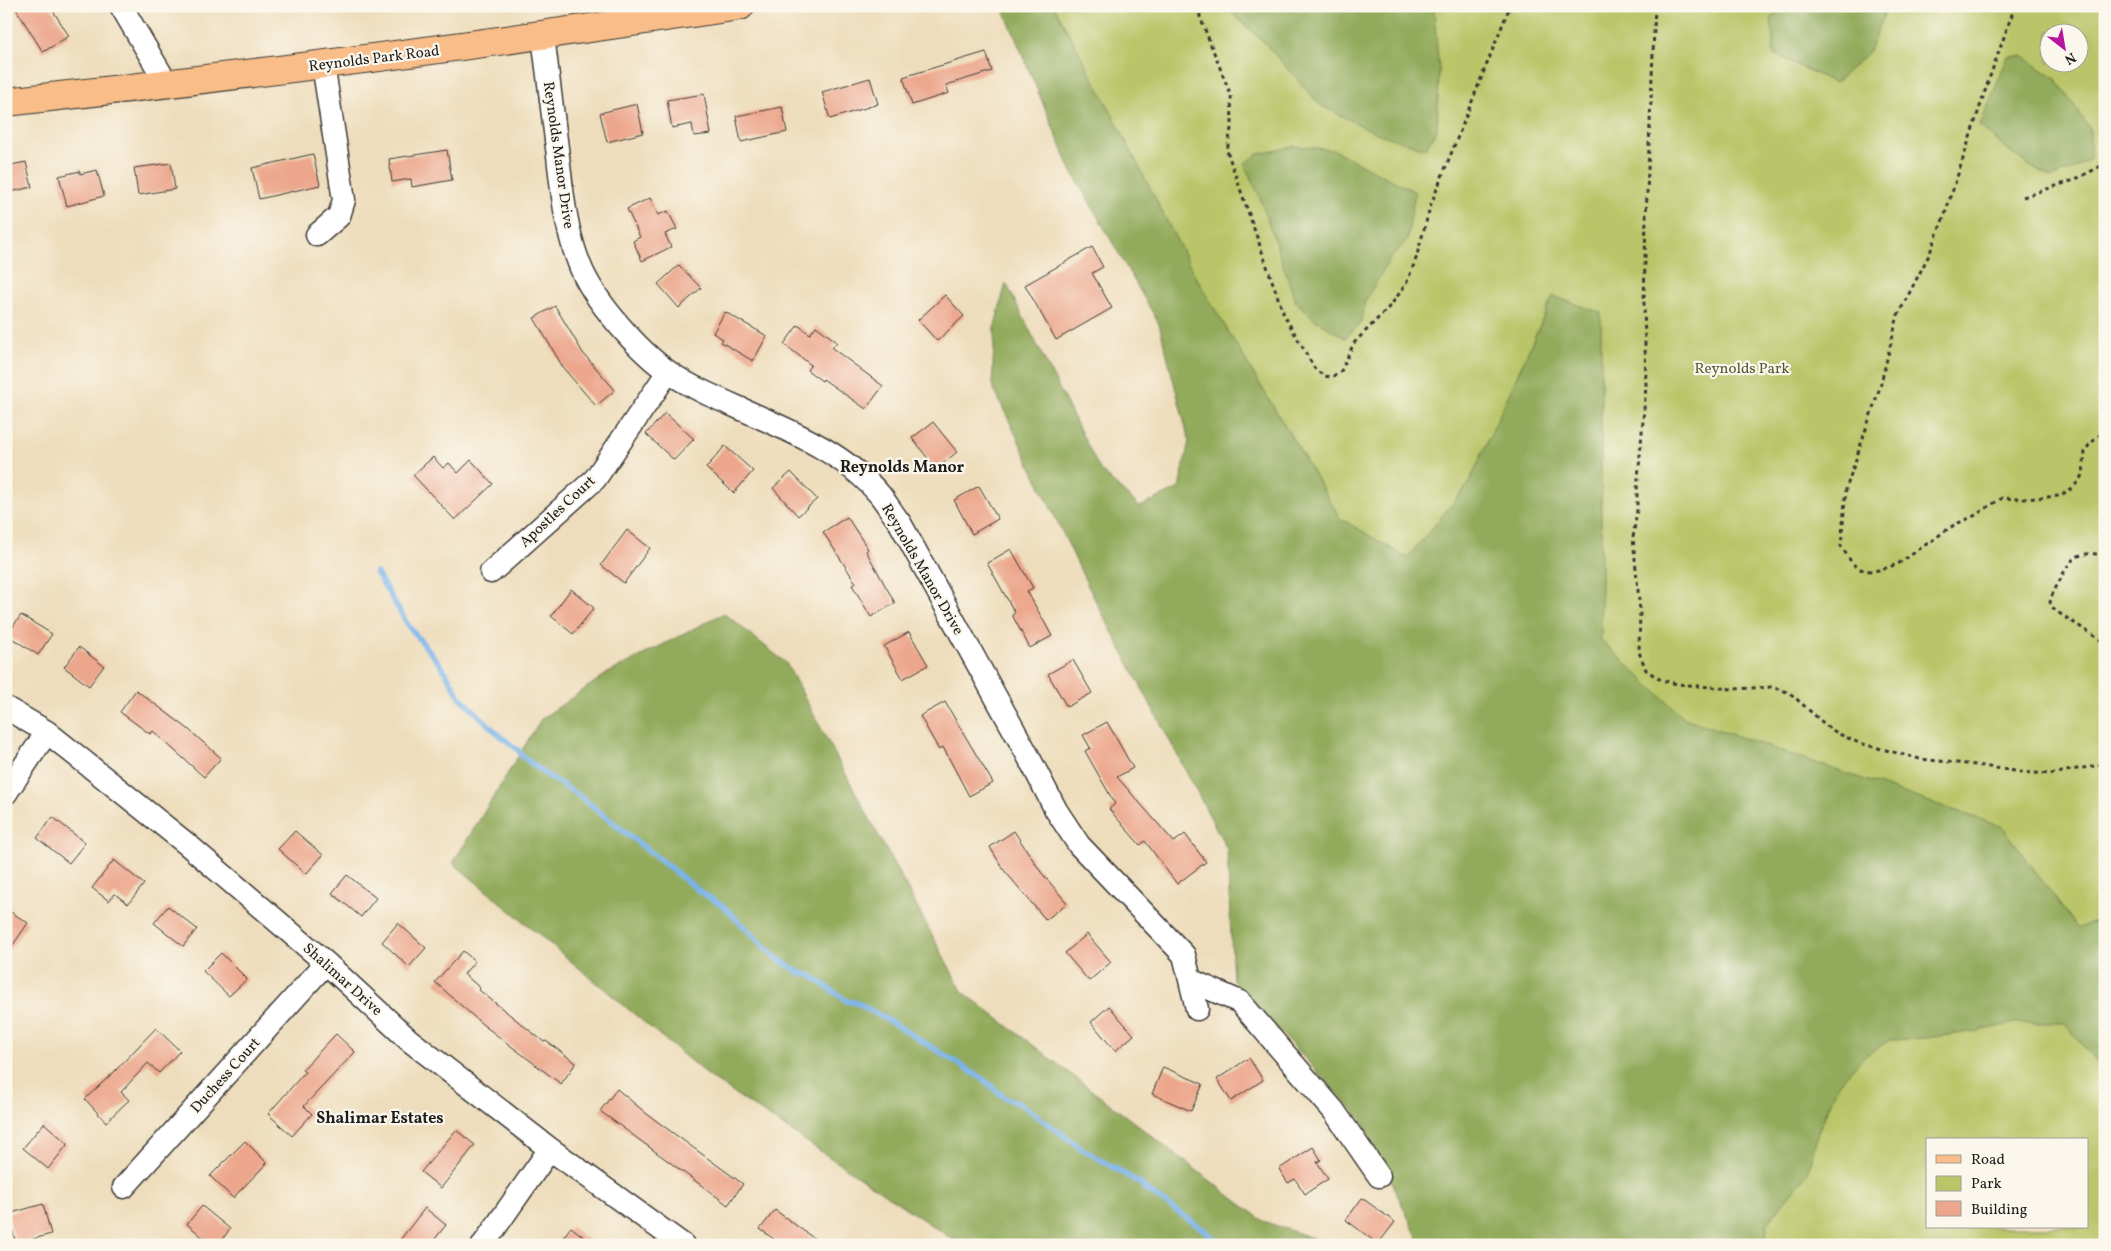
<svg xmlns="http://www.w3.org/2000/svg" width="2111" height="1251" font-family="Vollkorn,serif">
  <style>
    .green { fill: #b9c567; stroke: #6a7042; fill-rule: evenodd }
    .forest { fill: #92aa5c; stroke: #57633c }
    .lines { fill: none; stroke-linecap: round; stroke-linejoin: round }
    .stream { stroke: #78b2e9; stroke-width: 5.5 }
    .building { fill: #eca68b }
    .minor-casing { stroke: #3c3934; stroke-width: 25 }
    .major-casing { stroke: #3c3934; stroke-width: 30 }
    .path { stroke: #3c3934; stroke-width: 3; stroke-dasharray: 4 4; stroke-linecap: butt }
    .minor { stroke: #fff; stroke-width: 22 }
    .major { stroke: #f8bd88; stroke-width: 28 }
    .labels { text-anchor: middle; stroke-width: 4.5; stroke-linejoin: round; paint-order: stroke }
    .street-label { font-size: 15px; fill: #1c1c1c; stroke: #fbf7ec }
    .park-label { font-size: 15px; fill: #535736; stroke: #fbf7ec }
    .neighbourhood-label { font-size: 16px; font-weight: bold; fill: #1c1c1c; stroke: #fbf7ec }
  </style>
  <rect width="100%" height="100%" fill="#fbf7ec"/>
  <filter id="ink" filterUnits="userSpaceOnUse"><feTurbulence type="fractalNoise" baseFrequency=".02" numOctaves="2"/><feDisplacementMap in="SourceGraphic" scale="10" xChannelSelector="R" yChannelSelector="G"/><feConvolveMatrix kernelMatrix="1 2 1 2 8 2 1 2 1" color-interpolation-filters="sRGB"/></filter>
  <filter id="wash" filterUnits="userSpaceOnUse"><feTurbulence type="fractalNoise" baseFrequency=".0096" numOctaves="4" result="noise"/><feDisplacementMap in="SourceGraphic" scale="20" xChannelSelector="R" yChannelSelector="G"/><feGaussianBlur stdDeviation="1.12" result="paint"/><feColorMatrix in="noise" values="0 0 0 0 0 0 0 0 0 0 0 0 0 0 0 0 0 1.4 0 .05"/><feComposite in="paint" operator="in"/></filter>
  <g filter="url(#wash)">
    <rect width="100%" height="100%" fill="#eeddbc"/>
    <path class="green" d="M1026,6H2105V1245H1766L1767,1224L1785,1199L1818,1132L1832,1099L1340,518L1067,63ZM2048,32H2078V62H2048ZM1927,1140H2087V1227H1927Z"/>
    <path class="forest" d="M1002,6H1054L1105,100L1195,276L1340,518L1407,558L1468,485L1553,296L1601,313V640L1684,718L2003,827L2077,928L2105,917V1073L2065,1023H2015L1978,1031L1927,1038L1890,1040L1864,1057L1838,1084L1818,1132L1808,1172L1767,1224L1766,1245H1421L1362,1120L1233,981L1227,849L1090,590L992,385L995,325L1006,283L1100,470L1140,507L1179,488L1189,441L1159,324L1071,170Z
      M1224,6H1436L1434,12L1439,71L1437,130L1425,149L1376,133L1320,105L1263,41Z
      M1794,6H1886L1884,15L1868,53L1835,83L1774,54L1771,17Z
      M2008,56H2022L2056,79L2090,129V159L2073,170L2051,178C2024,165 2003,146 1980,126Z
      M1296,146L1334,150L1415,192L1407,241L1391,257L1365,301L1360,324L1345,338L1317,321L1296,302L1258,193L1244,164L1259,154Z
      M724,613L786,663L962,991L1263,1221L1332,1245H961L711,1078L453,863L541,719L608,673Z"/>
    <g class="lines">
      <path class="stream" d="M376,572L408,625L443,668L460,697L496,732L519,751L522,756L545,774L578,795L698,890L724,907L774,956L800,973L810,975L847,1001L857,1003L891,1022L983,1079L1005,1098L1021,1104L1081,1148L1141,1184L1145,1189L1207,1232L1220,1245"/>
    </g>
    <g id="blocks">
      <path class="building" d="M14,6H50L69,36L43,52Z
        M986,52L992,71L946,85L949,93L912,105L903,77Z
        M870,78L878,104L830,119L822,92Z
        M704,94L711,134L694,136L692,124L672,128L667,100Z
        M637,104L643,133L607,142L600,113Z
        M782,107L787,132L741,142L736,116Z
        M447,150L452,180L412,187L411,179L392,182L389,159Z
        M313,154L320,185L259,199L252,168Z
        M26,162L32,187L6,193V166Z
        M171,163L175,189L138,195L134,168Z
        M97,170L104,196L67,206L59,176L80,171V174Z
        M650,198L658,215L668,211L677,229L665,234L671,247L642,261L633,241L640,237L627,209Z
        M1092,247L1103,267L1092,273L1112,308L1056,340L1025,285Z
        M679,265L701,288L679,308L658,284Z
        M945,295L964,316L937,341L918,320Z
        M555,306L583,353L615,390L596,406L564,369L534,318Z
        M725,312L767,336L753,361L721,342L723,339L713,333Z
        M798,325L810,334L816,326L837,342L832,348L883,386L866,409L823,379L822,381L807,370L811,365L784,344Z
        M665,413L694,439L674,460L646,434Z
        M933,422L957,452L936,469L912,438Z
        M725,446L753,471L734,493L706,468Z
        M433,457L443,468L449,463L458,473L471,460L493,484L455,520L413,475Z
        M791,472L817,499L798,516L773,488Z
        M979,486L998,519L972,534L954,500Z
        M847,517L868,549L866,551L895,603L871,617L852,585L856,583L823,532Z
        M627,530L650,548L624,583L601,565Z
        M1011,549L1033,588L1027,591L1052,636L1030,648L1012,615L1015,613L987,563Z
        M571,589L594,608L573,634L551,616Z
        M21,615L52,634L38,655L7,635Z
        M909,632L928,665L903,679L884,646Z
        M79,647L104,666L89,686L64,667Z
        M1073,660L1092,693L1067,707L1048,674Z
        M136,690L187,728L221,758L204,777L153,731L150,734L120,712Z
        M945,702L993,783L969,796L943,747L939,750L920,716Z
        M1107,722L1133,768L1117,777L1174,842L1185,834L1206,862L1177,884L1145,841L1140,845L1109,809L1115,804L1085,751L1090,748L1091,749L1083,735Z
        M53,817L85,843L69,863L37,838Z
        M295,831L323,855L306,874L278,849Z
        M1014,831L1041,872L1067,903L1046,920L1003,869L990,847Z
        M114,860L144,884L128,904L115,894L109,901L92,888Z
        M347,875L376,898L361,917L332,893Z
        M168,906L197,929L183,946L154,923Z
        M6,909L28,923L6,955Z
        M398,923L426,948L409,967L382,942Z
        M1087,934L1111,962L1089,981L1065,953Z
        M463,951L475,961L464,974L480,988L479,990L544,1042L546,1041L576,1063L561,1084L482,1024L435,982Z
        M221,953L247,979L229,996L203,971Z
        M1109,1006L1134,1035L1115,1051L1091,1022Z
        M156,1028L180,1051L159,1073L148,1063L121,1092L129,1100L106,1122L85,1099L115,1071Z
        M336,1034L355,1052L304,1106L312,1114L292,1136L268,1114L305,1072L302,1070Z
        M1249,1058L1263,1080L1231,1101L1217,1079Z
        M1163,1067L1203,1084L1191,1111L1152,1094Z
        M617,1089L647,1114L743,1184L728,1205L600,1111Z
        M44,1123L68,1144L48,1169L23,1148Z
        M456,1130L475,1145L441,1188L421,1172Z
        M245,1141L267,1163L233,1198L210,1176Z
        M1313,1147L1321,1160L1317,1162L1328,1179L1305,1194L1295,1179L1288,1183L1279,1169Z
        M1362,1198L1395,1222L1378,1244L1346,1220Z
        M43,1204L51,1234L16,1244L8,1214Z
        M202,1206L230,1229L218,1245H212L187,1224Z
        M425,1208L446,1225L430,1245H396Z
        M775,1210L823,1245H782L760,1229Z
        M571,1227L594,1245H557Z"/>
    </g>
  </g>
  <g filter="url(#ink)">
    <use href="#blocks" fill-opacity="0" stroke="#3c3934" stroke-width="1"/>
    <g class="lines">
      <g class="minor-casing">
        <path id="minor" d="M121,6L167,84
          M543,36C548,76 553,116 558,156C562,192 566,230 579,263C592,299 639,352 670,373C691,387 714,397 737,407C788,430 843,451 880,495C887,504 893,514 900,523L1026,752L1056,810L1079,845L1184,955L1197,1009
          M317,235L339,216L344,200L323,64
          M491,572L595,479L668,372
          M6,708L47,732L188,845L326,963L409,1040L550,1149L683,1245
          M6,793L47,732
          M1190,980L1240,1002L1334,1111L1379,1176
          M124,1187L326,963
          M483,1245L550,1149"/>
      </g>
      <g class="major-casing">
        <path id="major" d="M6,102C252,75 496,43 740,6"/>
      </g>
      <path class="path" d="M1199,6L1200,17L1231,96L1232,123L1227,151L1284,315L1315,369L1324,376L1332,377L1341,371L1354,343L1391,305L1406,284L1415,262L1431,204L1510,6
        M1655,6L1646,216L1644,303L1646,386L1637,490V510L1633,538L1640,611L1639,652L1646,670L1661,680L1677,684L1733,689L1771,687L1782,690L1791,694L1829,728L1839,734L1859,743L1920,759L1976,765L2021,772L2050,774L2105,764
        M2015,6L1988,82L1944,217L1929,255L1898,315L1880,387L1846,489L1841,546L1852,563L1859,569L1870,571L1880,570L1898,564L1954,525L1974,516L2002,498L2024,499L2059,496L2071,489L2079,481L2083,473L2085,452L2089,445L2105,430
        M2023,197L2074,180L2105,164
        M2105,555C2077,551 2072,556 2060,580C2056,587 2052,594 2050,602L2052,607L2059,613L2105,643"/>
      <use href="#minor" class="minor"/>
      <use href="#major" class="major"/>
    </g>
  </g>
  <g class="labels">
    <g class="street-label">
      <text transform="translate(374 58) rotate(-7)" y="5">Reynolds Park Road</text>
      <text transform="translate(559 155) rotate(82)" y="5">Reynolds Manor Drive</text>
      <text transform="translate(557 511) rotate(-43)" y="5">Apostles Court</text>
      <text transform="translate(923 569) rotate(60)" y="5">Reynolds Manor Drive</text>
      <text transform="translate(343 979) rotate(42)" y="5">Shalimar Drive</text>
      <text transform="translate(225 1075) rotate(-48)" y="5">Duchess Court</text>
    </g>
    <g class="park-label">
      <text x="1742" y="373">Reynolds Park</text>
    </g>
    <g class="neighbourhood-label">
      <text x="902" y="472">Reynolds Manor</text>
      <text x="380" y="1123">Shalimar Estates</text>
    </g>
  </g>
  <rect width="2111" height="1251" fill="none" stroke="#fbf7ec" stroke-width="25"/>
  <rect x="1926" y="1138" width="162" height="90" fill="#fbf7ec" stroke="#a29f99"/>
  <rect x="1936" y="1155" width="25" height="8" fill="#f8bd88" stroke="#a29f99"/>
  <text x="1971" y="1164" font-size="15" fill="#1c1c1c">Road</text>
  <rect x="1936" y="1176" width="25" height="15" fill="#b9c567" stroke="#a29f99"/>
  <text x="1971" y="1188" font-size="15" fill="#1c1c1c">Park</text>
  <rect x="1936" y="1201" width="25" height="15" fill="#eca68b" stroke="#a29f99"/>
  <text x="1971" y="1214" font-size="15" fill="#1c1c1c">Building</text>
  <g transform="translate(2064 48) rotate(149)"><circle r="24" fill="#fbf7ec" stroke="#a29f99"/>
  <path d="M0-4L9 19L0 12L-9 19Z" fill="#b5179e"/>
  <text y="-8" font-size="14" font-weight="bold" text-anchor="middle" fill="#1c1c1c">N</text>
  </g>
</svg>
